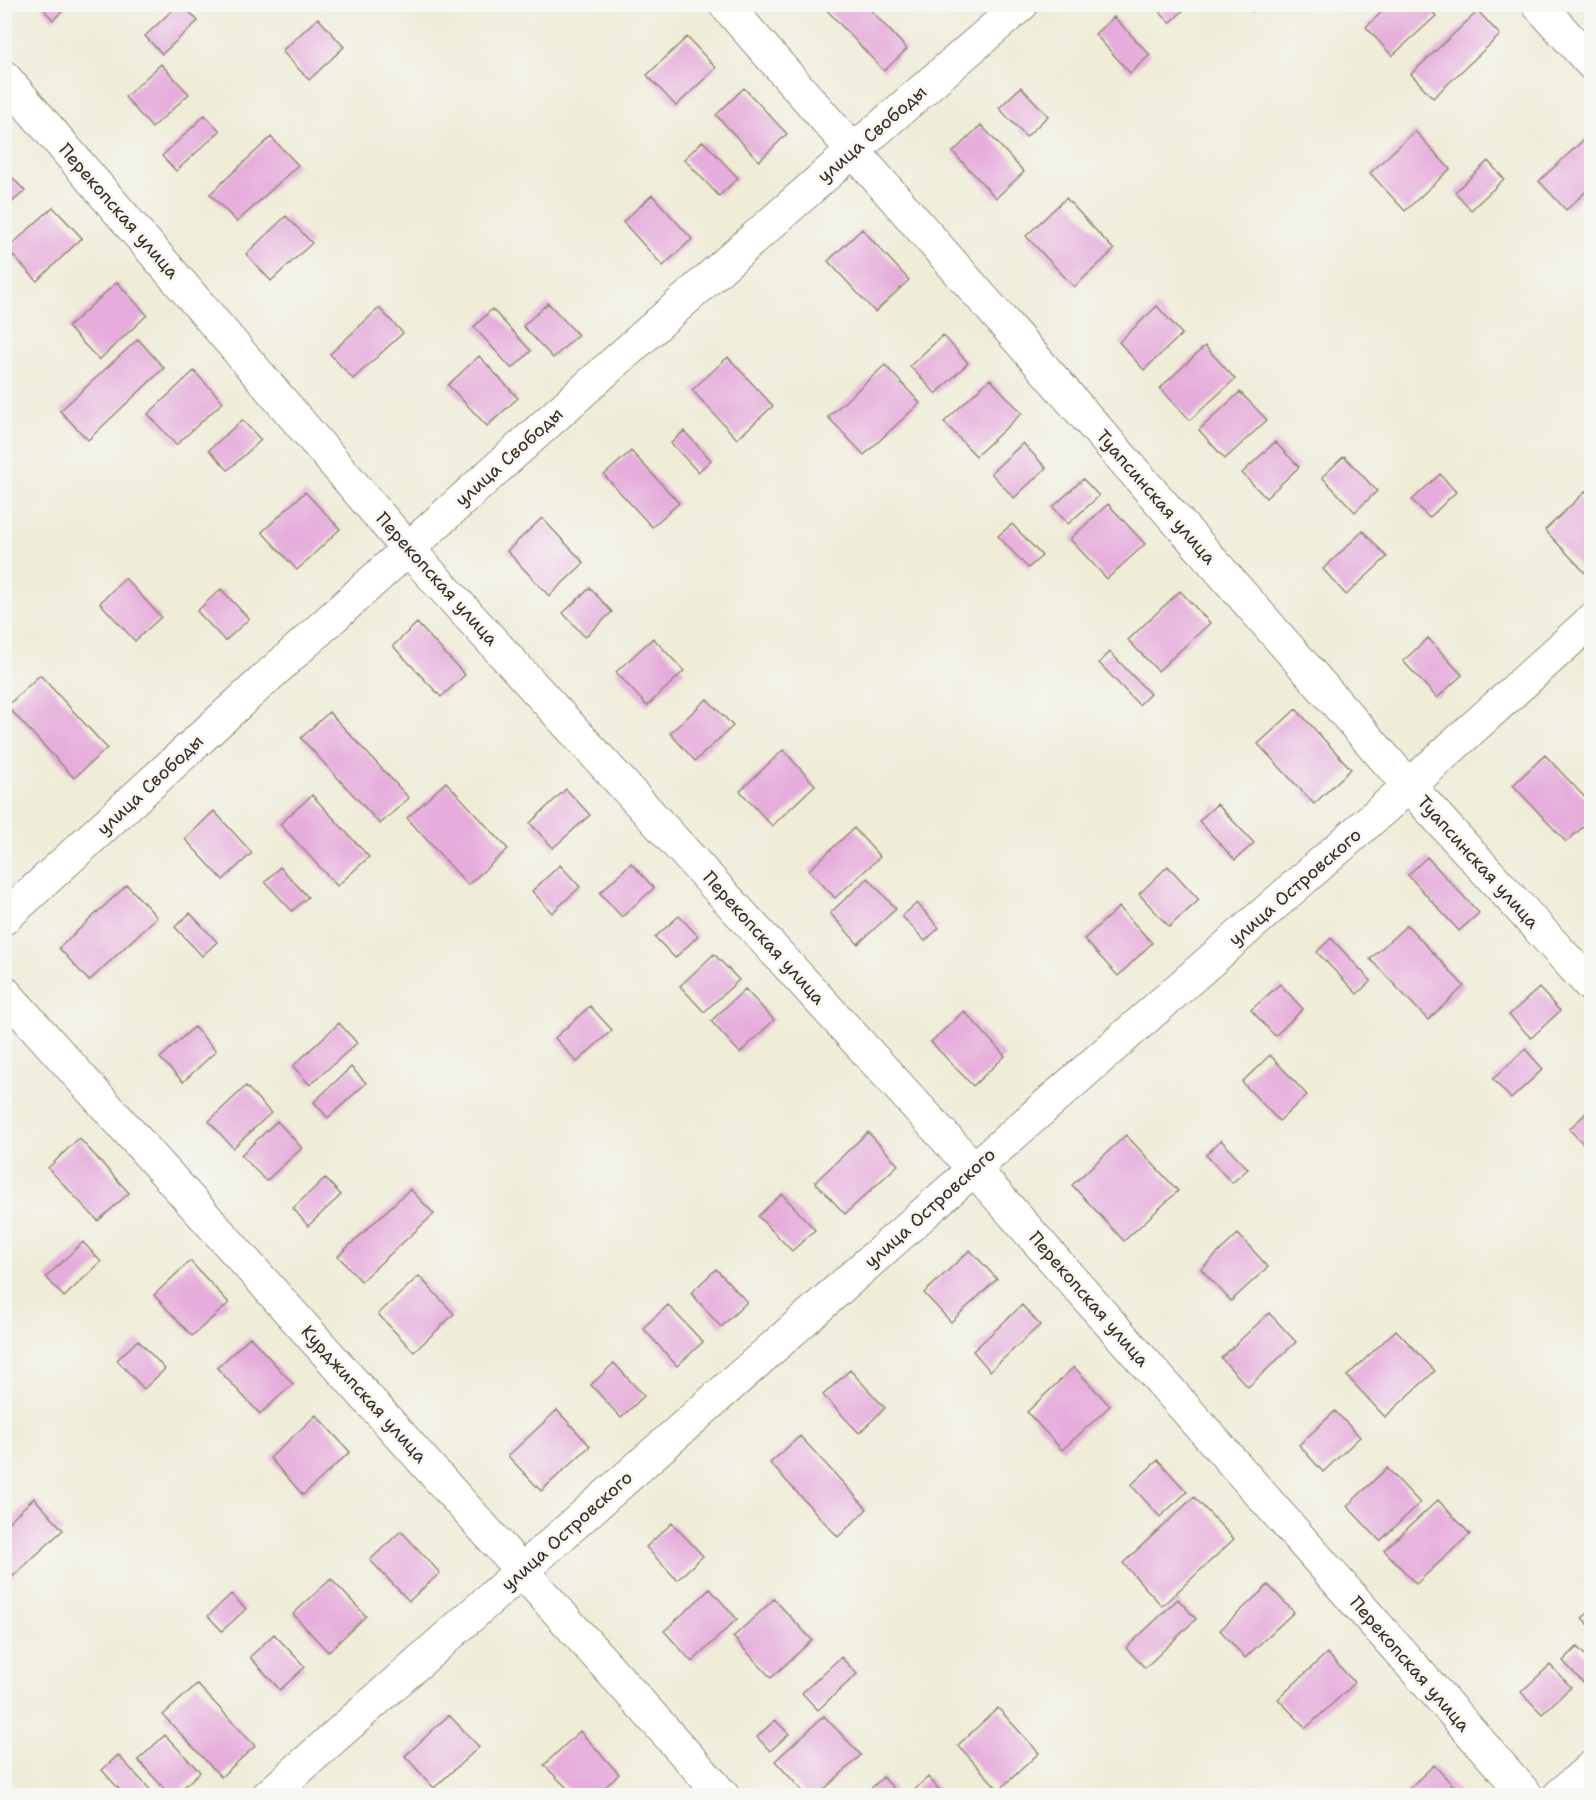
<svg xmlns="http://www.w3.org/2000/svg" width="1596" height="1800" font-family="'Shantell Sans',sans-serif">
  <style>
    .building { fill: #e6addc }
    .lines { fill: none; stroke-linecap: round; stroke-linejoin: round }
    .minor-casing { stroke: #958b7b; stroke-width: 35 }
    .tertiary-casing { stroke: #958b7b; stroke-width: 35 }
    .minor { stroke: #fff; stroke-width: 33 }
    .tertiary { stroke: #fff; stroke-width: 33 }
    .labels { text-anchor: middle; stroke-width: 5; stroke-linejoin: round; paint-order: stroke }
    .street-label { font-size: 18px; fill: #3b2a1e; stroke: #f6f6f2 }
  </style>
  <rect width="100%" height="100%" fill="#f6f6f2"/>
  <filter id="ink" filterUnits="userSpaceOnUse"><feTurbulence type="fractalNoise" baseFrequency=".0167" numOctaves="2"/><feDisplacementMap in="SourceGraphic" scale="12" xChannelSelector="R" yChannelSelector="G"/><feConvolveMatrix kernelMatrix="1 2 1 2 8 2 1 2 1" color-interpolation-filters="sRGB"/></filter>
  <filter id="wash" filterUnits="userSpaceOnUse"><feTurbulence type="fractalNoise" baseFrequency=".008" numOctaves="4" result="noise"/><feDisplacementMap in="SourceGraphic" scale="24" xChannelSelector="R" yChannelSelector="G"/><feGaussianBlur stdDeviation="1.35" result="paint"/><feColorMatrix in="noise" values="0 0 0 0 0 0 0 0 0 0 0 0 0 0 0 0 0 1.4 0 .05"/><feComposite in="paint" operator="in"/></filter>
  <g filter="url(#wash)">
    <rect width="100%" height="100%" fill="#efecd8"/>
    <g id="blocks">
      <path class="building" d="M39,4H70L53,20Z
        M179,4H182L198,21L162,54L145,36Z
        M206,4H220L212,12Z
        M1152,4H1190L1170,23Z
        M1247,4H1261L1254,11Z
        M1390,4H1425L1436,16L1392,56L1366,27Z
        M825,5H866L907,49L884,71L823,6Z
        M1478,11L1500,35L1433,98L1411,74Z
        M1114,17L1150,55L1130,73L1095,34Z
        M318,18L344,47L309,80L282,51Z
        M687,37L716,68L676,106L647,75Z
        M161,64L189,94L152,128L125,97Z
        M1021,87L1048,116L1026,137L999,108Z
        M744,88L787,134L759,161L716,115Z
        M205,115L220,131L176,171L162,156Z
        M981,125L1024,172L996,198L953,152Z
        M1415,131L1450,169L1405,211L1370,173Z
        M1589,135L1592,138V186L1566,210L1539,181Z
        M271,137L298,165L237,222L210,194Z
        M703,141L738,178L719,196L684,159Z
        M1488,161L1504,179L1471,210L1455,192Z
        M9,174L25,191L4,209V178Z
        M652,195L692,239L663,266L623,222Z
        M1066,198L1114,250L1074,287L1026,236Z
        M53,207L82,238L37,281L7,249Z
        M286,216L312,243L271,281L246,254Z
        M862,229L909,280L875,312L828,261Z
        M117,282L147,315L99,360L68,327Z
        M548,303L578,335L553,358L523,326Z
        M1157,306L1182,334L1144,370L1119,342Z
        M379,308L403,333L353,379L330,354Z
        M492,309L531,351L512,369L474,327Z
        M943,335L968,363L936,394L910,366Z
        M138,339L164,368L88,440L60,411Z
        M1205,346L1235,379L1190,420L1160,388Z
        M479,356L518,398L487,426L448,385Z
        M728,357L773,406L737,439L692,390Z
        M885,365L920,403L864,455L828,417Z
        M194,371L223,402L176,445L148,414Z
        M990,379L1022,413L976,456L944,422Z
        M1240,392L1267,420L1225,459L1199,430Z
        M242,420L261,440L228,470L209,450Z
        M684,431L711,460L698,472L671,443Z
        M1275,442L1299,467L1266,498L1242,473Z
        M1023,443L1046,468L1014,498L991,473Z
        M631,451L679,503L652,527L604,475Z
        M1344,456L1377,491L1355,512L1322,477Z
        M1440,474L1456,492L1429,518L1412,500Z
        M1083,479L1099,496L1068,524L1053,507Z
        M1586,491L1592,497V580L1545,530Z
        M305,492L340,529L297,570L262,532Z
        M1108,504L1145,544L1107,579L1070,539Z
        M542,518L584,563L549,596L507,551Z
        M1012,524L1042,556L1028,568L998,536Z
        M1363,531L1387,557L1346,595L1323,569Z
        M125,578L161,617L135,641L100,603Z
        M590,588L612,612L585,637L563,613Z
        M221,589L249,619L225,641L197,611Z
        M1180,591L1210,623L1158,671L1128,640Z
        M417,623L465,675L441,697L393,646Z
        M653,638L684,671L647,706L616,672Z
        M1428,638L1462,675L1437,698L1403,661Z
        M1110,652L1150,694L1139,705L1099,663Z
        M40,675L107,748L74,778L7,706Z
        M707,699L733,726L695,761L670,733Z
        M1296,709L1351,769L1314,804L1258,744Z
        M329,712L409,798L380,824L301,738Z
        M783,750L815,785L772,826L740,791Z
        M1545,755L1592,805V819L1566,842L1513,785Z
        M446,782L508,849L468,885L407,818Z
        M566,789L590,815L553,848L530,823Z
        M312,795L369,857L337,886L280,824Z
        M1217,804L1254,843L1235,860L1199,821Z
        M214,811L252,853L223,880L185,839Z
        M854,828L880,857L835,898L809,870Z
        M1427,857L1479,913L1459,931L1408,875Z
        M631,863L654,888L622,917L600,893Z
        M560,865L580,887L552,913L532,891Z
        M1168,866L1199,900L1169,927L1139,894Z
        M280,867L308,897L292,911L265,882Z
        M868,878L896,909L858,944L830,913Z
        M127,885L157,917L89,981L59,948Z
        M917,903L939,928L925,941L902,916Z
        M1119,907L1152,943L1118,976L1084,939Z
        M190,913L217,942L202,956L175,927Z
        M679,916L698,936L675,958L655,937Z
        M1407,925L1464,986L1428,1020L1370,959Z
        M1331,938L1371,981L1357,994L1317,952Z
        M714,954L739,980L704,1012L680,986Z
        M1280,984L1303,1009L1275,1036L1251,1010Z
        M1539,988L1560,1011L1531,1038L1509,1015Z
        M745,989L774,1020L740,1053L711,1021Z
        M590,1006L612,1030L577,1062L555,1038Z
        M964,1011L1005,1056L973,1086L931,1042Z
        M339,1023L357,1043L310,1085L293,1066Z
        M194,1027L216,1051L183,1082L160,1058Z
        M1525,1049L1543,1069L1511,1099L1493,1079Z
        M1270,1055L1307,1095L1279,1121L1242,1082Z
        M351,1067L366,1083L328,1118L314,1102Z
        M246,1086L271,1113L233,1148L209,1121Z
        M1592,1108V1153L1569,1129Z
        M277,1121L302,1148L266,1181L241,1155Z
        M868,1132L898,1165L845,1214L815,1182Z
        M1126,1135L1178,1191L1124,1241L1072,1185Z
        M79,1138L129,1193L98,1221L48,1168Z
        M1221,1140L1248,1169L1232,1183L1206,1155Z
        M325,1178L341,1195L308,1226L293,1208Z
        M410,1189L434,1214L361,1281L338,1256Z
        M782,1194L815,1230L792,1251L758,1216Z
        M1238,1234L1268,1267L1231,1301L1201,1269Z
        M83,1242L101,1262L64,1297L46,1277Z
        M970,1250L997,1279L951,1322L924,1293Z
        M190,1261L229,1303L192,1336L154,1295Z
        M716,1269L747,1302L721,1327L691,1293Z
        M419,1276L454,1314L414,1352L378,1314Z
        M668,1305L703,1342L677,1366L643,1328Z
        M1022,1305L1040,1325L990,1371L973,1351Z
        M1269,1313L1296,1342L1248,1387L1221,1358Z
        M1396,1330L1435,1371L1385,1417L1347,1376Z
        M250,1337L293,1384L260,1414L217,1368Z
        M138,1340L165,1369L144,1389L117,1360Z
        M614,1363L644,1396L621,1418L591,1385Z
        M1074,1367L1110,1406L1062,1450L1027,1412Z
        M850,1370L885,1408L859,1433L823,1395Z
        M557,1410L590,1446L541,1491L508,1456Z
        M1335,1411L1360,1437L1323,1472L1299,1445Z
        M316,1415L350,1452L303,1495L270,1458Z
        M800,1436L867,1509L838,1537L770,1463Z
        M1158,1460L1187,1492L1160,1517L1131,1485Z
        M1387,1468L1420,1503L1380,1541L1347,1506Z
        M1194,1497L1234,1539L1162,1606L1123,1563Z
        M34,1498L63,1530L11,1578L4,1571V1526Z
        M1438,1500L1470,1534L1416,1584L1384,1550Z
        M672,1523L703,1556L677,1580L646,1547Z
        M401,1531L440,1573L409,1601L370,1560Z
        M331,1579L366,1616L328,1652L293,1614Z
        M1268,1585L1294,1612L1245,1658L1220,1630Z
        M710,1589L737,1619L692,1662L664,1631Z
        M231,1594L246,1609L222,1631L208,1616Z
        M774,1599L812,1640L771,1678L733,1637Z
        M1178,1599L1196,1619L1145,1668L1126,1648Z
        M1592,1610V1628L1582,1618Z
        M274,1634L305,1667L280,1690L250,1657Z
        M1577,1647L1592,1662V1686L1589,1689L1563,1661Z
        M1327,1653L1355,1683L1306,1728L1278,1699Z
        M841,1657L857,1674L818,1710L802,1693Z
        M1550,1665L1571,1687L1542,1714L1521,1692Z
        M197,1684L255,1746L221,1777L163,1715Z
        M998,1708L1039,1753L999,1790L958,1745Z
        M449,1715L479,1747L434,1788L405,1756Z
        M824,1716L861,1755L817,1796H807L775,1761Z
        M775,1720L789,1734L770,1751L757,1737Z
        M580,1731L619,1774L596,1796H575L544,1765Z
        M165,1735L200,1772L174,1796H171L138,1760Z
        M118,1755L156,1796H125L102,1770Z
        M1434,1765L1463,1796H1401Z
        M883,1777L896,1791L891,1796H863Z
        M928,1777L945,1796H908Z"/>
    </g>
  </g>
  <g filter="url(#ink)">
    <use href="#blocks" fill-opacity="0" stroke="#958b7b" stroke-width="1.5"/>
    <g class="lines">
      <g class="minor-casing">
        <path id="minor" d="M725,4L1409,786L1592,987
          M1538,4L1592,64
          M4,77L407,548L974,1169L1527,1796
          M4,992L723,1796
          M268,1796L974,1169L1409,786L1592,620
          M1559,1796L1592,1767"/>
      </g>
      <g class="tertiary-casing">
        <path id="tertiary" d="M4,918C340,610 676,302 1022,4"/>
      </g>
      <use href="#minor" class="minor"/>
      <use href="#tertiary" class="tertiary"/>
    </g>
  </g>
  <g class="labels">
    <g class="street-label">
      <text transform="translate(872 134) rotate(-41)" y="6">улица Свободы</text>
      <text transform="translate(119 211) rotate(49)" y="6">Перекопская улица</text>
      <text transform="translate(509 457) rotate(-42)" y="6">улица Свободы</text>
      <text transform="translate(1156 497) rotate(49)" y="6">Туапсинская улица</text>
      <text transform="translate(437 579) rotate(48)" y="6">Перекопская улица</text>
      <text transform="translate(150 785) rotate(-43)" y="6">улица Свободы</text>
      <text transform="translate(1478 862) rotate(48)" y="6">Туапсинская улица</text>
      <text transform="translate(1295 887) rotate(-41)" y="6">улица Островского</text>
      <text transform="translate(764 938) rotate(48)" y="6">Перекопская улица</text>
      <text transform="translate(930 1208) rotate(-42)" y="6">улица Островского</text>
      <text transform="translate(1089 1299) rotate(49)" y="6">Перекопская улица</text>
      <text transform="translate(364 1394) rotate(48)" y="6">Курджипская улица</text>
      <text transform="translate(567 1531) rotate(-42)" y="6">улица Островского</text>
      <text transform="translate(1410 1664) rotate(49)" y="6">Перекопская улица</text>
    </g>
  </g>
  <rect width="1596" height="1800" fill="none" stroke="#f6f6f2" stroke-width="24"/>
</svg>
